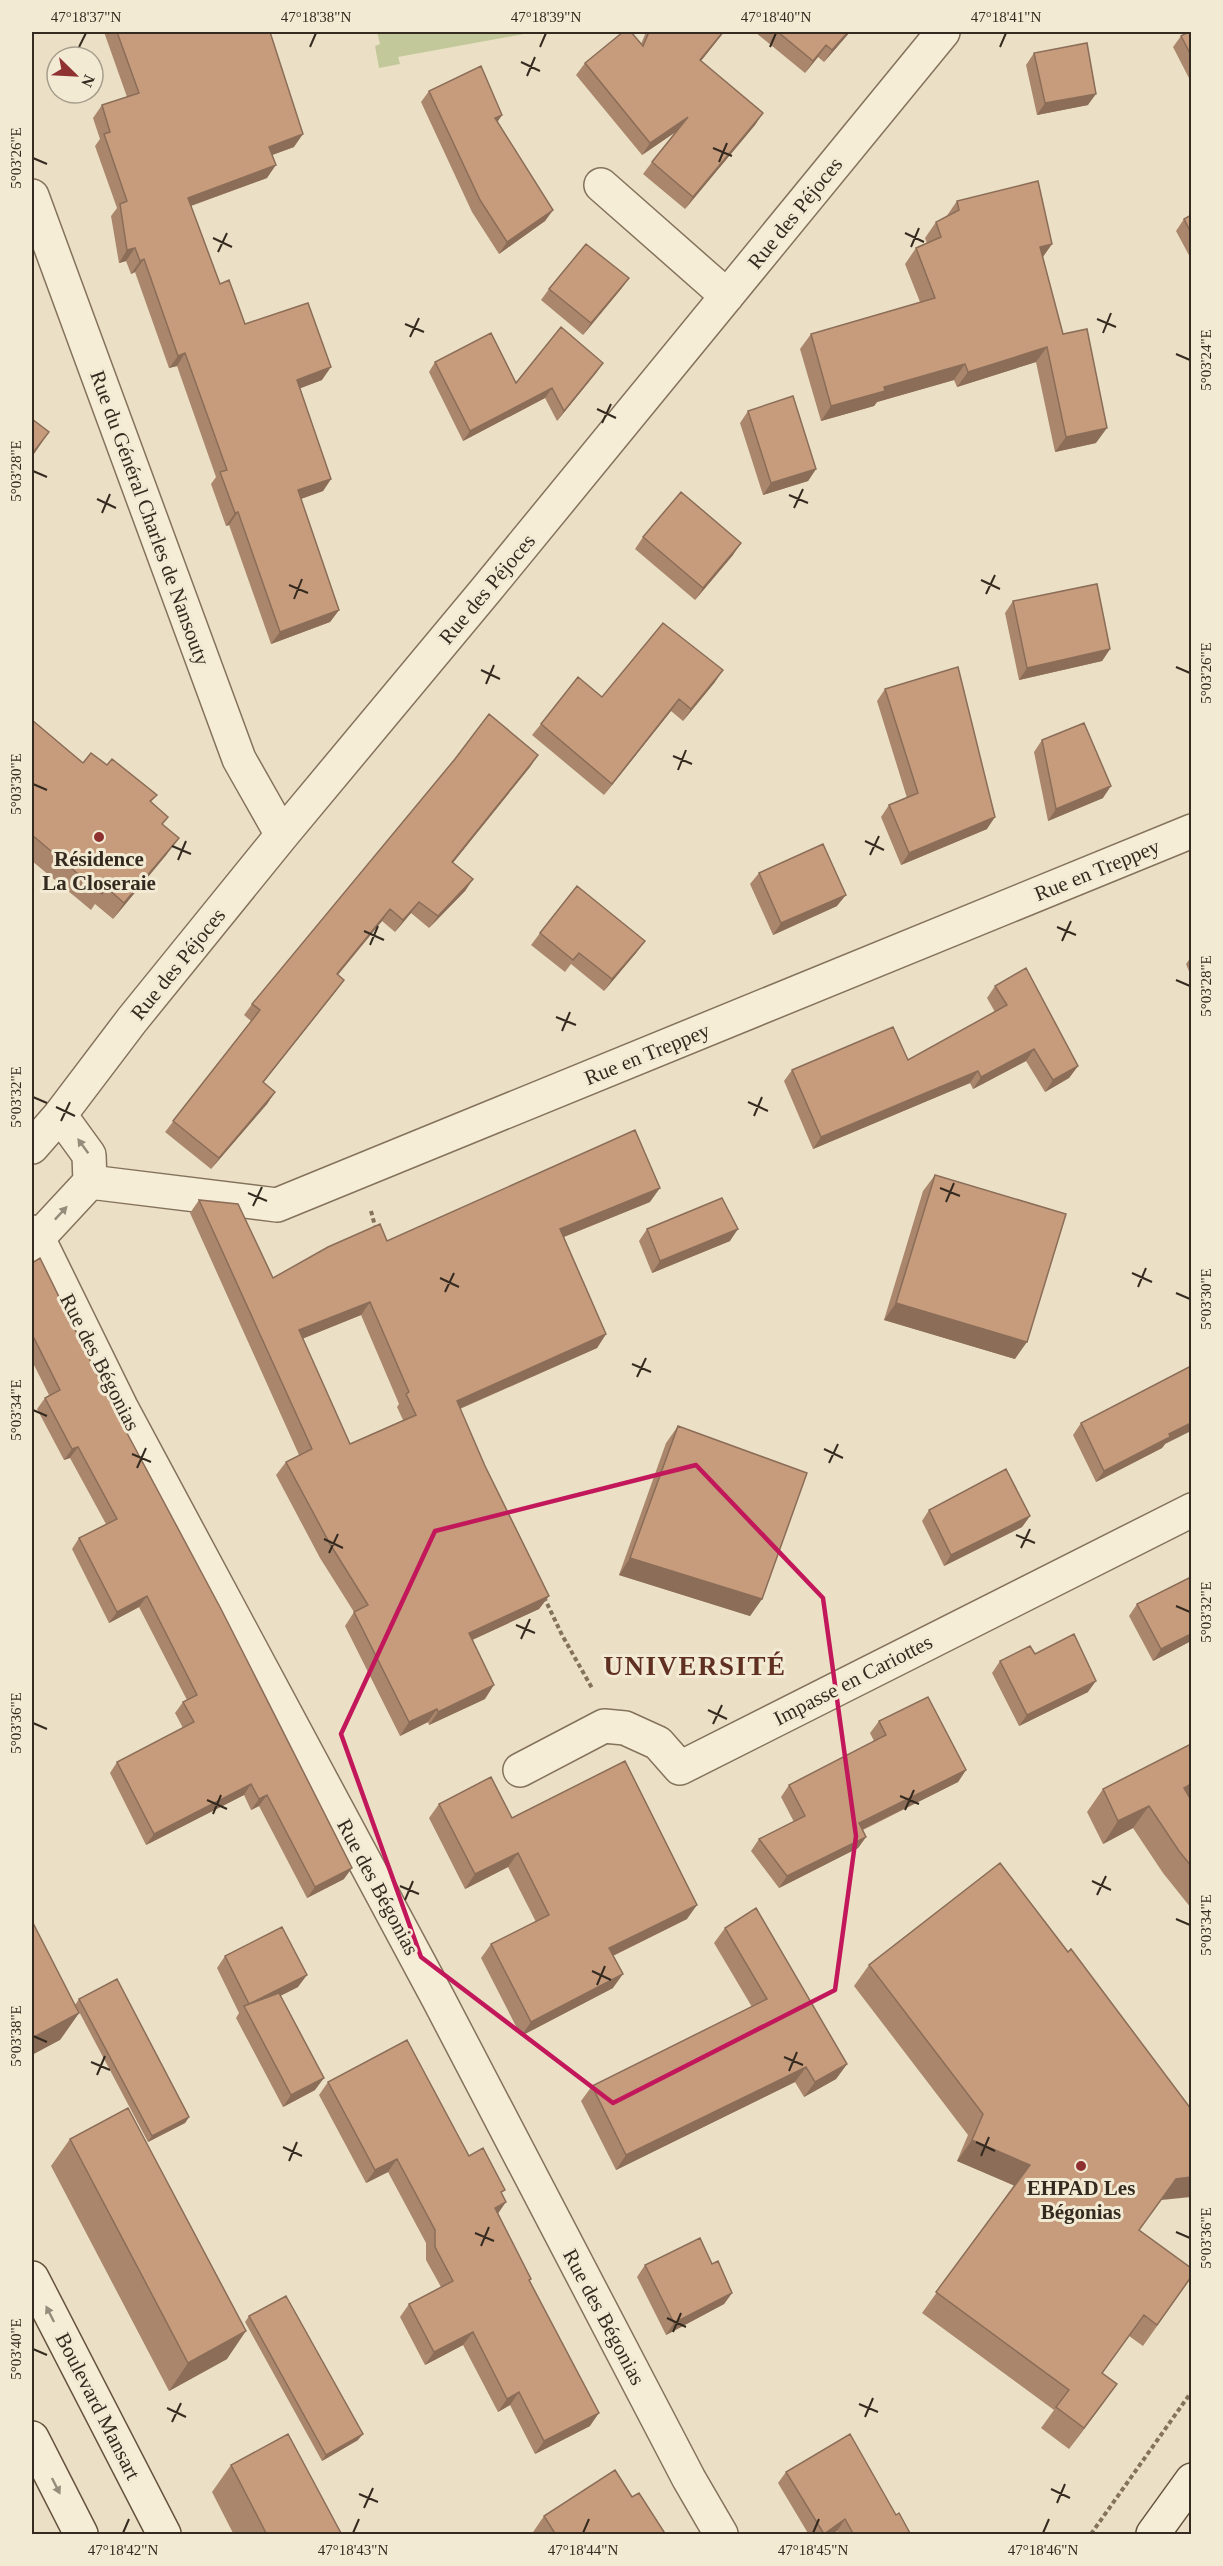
<svg xmlns="http://www.w3.org/2000/svg" width="1223" height="2566" font-family="Georgia,serif">
  <style>
    .grass { fill: #c2c899 }
    .lines { fill: none; stroke-linecap: round; stroke-linejoin: round }
    .street-casing { stroke: #84725c; stroke-width: 36 }
    .secondary-casing { stroke: #66533f; stroke-width: 36 }
    .path { stroke: #84725c; stroke-width: 4; stroke-dasharray: 4.5 3; stroke-linecap: butt }
    .street { stroke: #f6edd7; stroke-width: 33 }
    .secondary { stroke: #f6edd7; stroke-width: 33 }
    .wall { fill: #aa866c; fill-rule: evenodd }
    .shaded-wall { fill: #8b6d58 }
    .building { fill: #c69c7d; stroke: #8b6d58; stroke-width: 1.5; fill-rule: evenodd }
    .oneway { fill: #968c7b }
    .marked { fill: none; stroke: #c2185b; stroke-width: 4.5; stroke-linejoin: round }
    .ticks { fill: none; stroke: #352a1f; stroke-width: 2 }
    .poi-dot { fill: #8f3131; stroke: #f3ead4; stroke-width: 2 }
    .labels { text-anchor: middle; stroke-width: 6; stroke-linejoin: round; paint-order: stroke }
    .street-label { font-size: 21px; fill: #352a1f; stroke: #f3ead4 }
    .poi-label { font-size: 21px; font-weight: bold; fill: #352a1f; stroke: #f3ead4 }
    .district-label { font-size: 27px; font-weight: bold; letter-spacing: 1.5px; fill: #5f2f22; stroke: #f3ead4 }
    .neatline { fill: none; stroke: #352a1f; stroke-width: 2 }
    .ticks-label { font-size: 15px; text-anchor: middle; fill: #352a1f }
  </style>
  <rect width="100%" height="100%" fill="#ebe0c5"/>
  <path class="grass" d="M377,32H535L398,57L400,64L379,68L375,46L380,44Z"/>
  <g class="lines">
    <g class="street-casing">
      <path id="street" d="M601,185L727,296
        M32,196L239,759L282,835
        M32,1147L60,1115L132,1020L282,835L486,590L943,32
        M90,1182L277,1205L1192,831
        M32,1232L38,1238L90,1182L89,1155L60,1115
        M38,1238L121,1407L439,2000L689,2479L721,2534
        M520,1770L604,1726L625,1728L658,1743L680,1768L1192,1510"/>
    </g>
    <g class="secondary-casing">
      <path id="secondary" d="M32,2278L164,2534
        M32,2438L81,2534
        M1153,2534L1192,2480"/>
    </g>
    <path class="path" d="M371,1211L376,1230
      M544,1597L562,1635L592,1688
      M1091,2534L1192,2391"/>
    <use href="#street" class="street"/>
    <use href="#secondary" class="secondary"/>
  </g>
  <path class="wall" d="M104,32H270L294,147L272,155L267,178L191,206L220,284L245,324L322,380L300,388L331,479L323,491L301,499L339,610L330,622L271,644L229,525L226,526L211,484L216,477L177,366L169,368L135,272L131,274L126,261L119,263L111,216L117,208L95,146L100,139L93,118L102,105L127,97Z
    M646,32H724L701,61L763,113L755,125L685,209L643,174L652,162L677,131L642,155L576,75L585,63L641,44Z
    M755,32H850L824,62L818,57L805,73Z
    M1191,32V82L1173,47L1181,36Z
    M1034,53L1088,105L1037,115L1026,65Z
    M429,91L502,115L497,122L553,210L545,221L499,254L472,212L421,102Z
    M957,201L1052,244L1043,257L1063,334L1096,443L1055,452L1036,362L957,387L954,380L877,402L874,406L821,421L800,349L811,334L920,302L905,264L916,248L927,243L925,238L936,222L946,217Z
    M1191,215V259L1176,231L1184,219Z
    M629,278L621,289L583,335L541,300L549,289Z
    M435,362L516,383L603,363L596,373L557,421L545,398L463,441L429,372Z
    M748,411L816,469L808,481L763,495L740,423Z
    M643,537L733,555L695,600L635,549Z
    M1013,601L1110,649L1102,661L1019,680L1005,613Z
    M715,682L683,721L671,711L604,795L532,735L541,724L602,697Z
    M885,689L987,829L901,865L881,817L889,805L907,798L877,701Z
    M32,720L83,763L107,765L157,795L151,802L163,825L167,854L113,919L95,904L91,910L32,861Z
    M1042,740L1103,798L1048,821L1034,752Z
    M538,755L530,767L452,863L473,879L465,891L429,928L411,913L395,932L382,921L338,975L336,991L263,1082L275,1092L267,1104L211,1169L165,1132L251,1021L244,1015L252,1004Z
    M759,873L837,906L773,935L750,884Z
    M540,933L645,941L636,953L604,991L571,964L565,972L531,945Z
    M1191,957V976L1186,964Z
    M995,986L1078,1066L1069,1078L1045,1092L1026,1061L973,1089L970,1083L813,1149L784,1081L792,1070L908,1060L995,1012L987,998Z
    M935,1175L1015,1359L884,1320L923,1191Z
    M199,1200L273,1278L387,1241L650,1202L564,1237L606,1334L597,1348L460,1409L485,1466L549,1596L539,1609L472,1640L485,1699L429,1725L428,1722L400,1736L345,1626L354,1612L320,1558L276,1475L286,1462L299,1455L190,1213ZM361,1315L399,1404L397,1407L403,1420L350,1444L302,1339Z
    M647,1229L730,1241L652,1273L639,1241Z
    M32,1263L344,1879L307,1898L259,1806L251,1810L244,1795L146,1845L110,1773L117,1762L183,1728L175,1713L183,1702L187,1700L139,1607L109,1623L72,1549L79,1538L106,1524L70,1458L64,1460L37,1409L45,1398L49,1395L32,1361Z
    M1081,1423L1165,1444L1162,1448L1096,1482L1073,1435Z
    M678,1426L762,1599L750,1616L619,1575L666,1443Z
    M929,1510L1030,1516L1022,1527L944,1566L922,1521Z
    M1191,1577V1641L1153,1661L1129,1616L1137,1604Z
    M1035,1654L1088,1692L1019,1726L992,1673L1000,1661Z
    M879,1721L966,1770L958,1782L863,1830L866,1837L858,1848L779,1888L751,1851L759,1839L794,1822L781,1797L789,1785L874,1741L870,1733Z
    M1191,1744V1908L1163,1873L1133,1828L1103,1844L1087,1812L1103,1789Z
    M439,1804L512,1818L687,1919L613,1956V1988L521,2036L481,1958L491,1944L536,1922L508,1867L465,1889L429,1818Z
    M725,1928L847,2064L836,2079L804,2097L795,2082L616,2170L581,2101L592,2086L752,2007L714,1943Z
    M225,1956L298,1987L280,1996L315,2090L283,2107L236,2018L239,2013L217,1968Z
    M869,1965L1161,2200L1139,2230L1191,2278L1143,2346L1129,2336L1102,2373V2405L1069,2449L1041,2428L1054,2410L922,2313L1014,2185L957,2161L968,2135L854,1986Z
    M79,1999L189,2117L185,2123L148,2142L76,2006L79,2013L60,2040L75,2005Z
    M328,2082L469,2156L502,2195L498,2214L530,2281L590,2426L535,2454L510,2405L498,2412L463,2345L425,2365L400,2317L409,2304L441,2287L426,2260V2243L388,2172L366,2183L319,2095Z
    M70,2139L227,2359L169,2391L51,2166Z
    M712,2264L732,2293L724,2304L666,2335L637,2277L645,2265Z
    M249,2316L358,2440L322,2461L245,2322Z
    M231,2465L342,2535H234L212,2492Z
    M786,2472L896,2515L911,2535H839L837,2531L831,2535H809L778,2483Z
    M632,2497L666,2535H531L544,2516Z"/>
  <path class="shaded-wall" d="M723,32H724L692,72L700,60Z
    M848,32H850L824,62L832,50Z
    M826,45L818,57L805,73L813,61Z
    M1096,94L1088,105L1037,115L1045,103Z
    M763,113L755,125L685,209L693,197Z
    M502,115L494,127L495,118Z
    M688,117L680,129L642,155L650,143Z
    M303,134L294,147L261,159L269,147Z
    M276,165L267,178L179,210L188,198Z
    M553,210L545,221L499,254L507,242Z
    M1052,244L1041,259L1040,247Z
    M135,248L126,261L119,263L127,250Z
    M144,259L135,272L131,274L140,261Z
    M629,278L621,289L583,335L591,323Z
    M1047,347L1036,362L957,387L968,372Z
    M185,353L177,366L169,368L178,356Z
    M603,363L596,373L557,421L564,411Z
    M965,364L954,380L877,402L874,406L821,421L831,406L884,387Z
    M331,367L322,380L288,393L297,380Z
    M552,388L545,398L463,441L470,431Z
    M1107,428L1096,443L1055,452L1066,437Z
    M49,432L34,454L32,457V454Z
    M816,469L808,481L763,495L771,483Z
    M331,479L323,491L289,503L298,490Z
    M238,512L229,525L226,526L235,513Z
    M741,543L733,555L695,600L703,588Z
    M339,610L330,622L271,644L280,632Z
    M1110,649L1102,661L1019,680L1027,668Z
    M723,670L715,682L683,721L691,709Z
    M679,699L671,711L604,795L612,784Z
    M538,755L530,767L444,874L452,862Z
    M1111,786L1103,798L1048,821L1056,809Z
    M995,817L987,829L901,865L909,853Z
    M179,838L167,854L113,919L124,903Z
    M473,879L465,891L429,928L438,916Z
    M846,895L837,906L773,935L781,923Z
    M419,902L411,913L395,932L403,920Z
    M390,909L382,921L329,985L337,974Z
    M645,941L636,953L604,991L612,979Z
    M344,980L336,991L255,1093L263,1082Z
    M1034,1049L1026,1061L973,1089L981,1077Z
    M1078,1066L1069,1078L1045,1092L1053,1080Z
    M978,1071L970,1083L813,1149L821,1137Z
    M275,1092L267,1104L211,1169L219,1158Z
    M660,1188L650,1202L551,1242L560,1229Z
    M738,1229L730,1241L652,1273L660,1261Z
    M370,1302L361,1315L289,1344L299,1330Z
    M896,1303L1027,1342L1015,1359L884,1320Z
    M606,1334L597,1348L447,1414L457,1401Z
    M1191,1423V1431L1165,1444L1162,1448L1096,1482L1104,1471L1169,1434Z
    M78,1447L70,1458L64,1460L72,1449Z
    M1030,1516L1022,1527L944,1566L951,1555Z
    M630,1558L762,1599L750,1616L619,1575Z
    M147,1596L139,1607L109,1623L117,1612Z
    M549,1596L539,1609L459,1646L469,1633Z
    M1191,1634V1641L1153,1661L1161,1649Z
    M1096,1681L1088,1692L1019,1726L1027,1715Z
    M494,1685L485,1699L429,1725L438,1712Z
    M437,1709L428,1722L400,1736L409,1722Z
    M966,1770L958,1782L851,1835L859,1823Z
    M251,1784L244,1795L146,1845L154,1834Z
    M1191,1784V1798L1168,1811L1184,1788Z
    M267,1795L259,1806L251,1810L259,1799Z
    M1149,1806L1133,1828L1103,1844L1118,1821Z
    M866,1837L858,1848L779,1888L787,1876Z
    M518,1853L508,1867L465,1889L475,1874Z
    M352,1868L344,1879L307,1898L315,1887Z
    M697,1905L687,1919L600,1962L609,1948Z
    M623,1974L613,1988L521,2036L531,2022Z
    M307,1975L298,1987L248,2012L249,2004Z
    M79,2013L60,2040L32,2055V2038Z
    M847,2064L836,2079L804,2097L815,2082Z
    M806,2067L795,2082L616,2170L626,2155Z
    M324,2078L315,2090L283,2107L291,2095Z
    M189,2117L185,2123L148,2142L152,2136Z
    M972,2140L1030,2165L1015,2186L957,2161Z
    M397,2159L388,2172L366,2183L375,2170Z
    M1191,2177V2197L1161,2200L1176,2179Z
    M506,2202L497,2215L495,2208Z
    M732,2293L724,2304L666,2335L674,2323Z
    M246,2331L227,2359L169,2391L188,2363Z
    M473,2332L463,2345L425,2365L434,2352Z
    M1117,2384L1102,2405L1069,2449L1084,2428Z
    M519,2392L510,2405L498,2412L507,2399Z
    M599,2413L590,2426L535,2454L544,2441Z
    M363,2434L358,2440L322,2461L326,2455Z
    M845,2519L837,2531L831,2535L824,2534Z"/>
  <path class="building" d="M117,32H270L303,134L269,147L276,165L188,198L220,284L229,280L245,324L308,303L331,367L297,380L331,479L298,490L339,610L280,632L238,512L235,513L220,472L227,470L185,353L178,356L144,259L140,261L135,248L127,250L120,204L127,201L104,134L110,132L102,105L139,93Z
    M623,32H631L643,46L649,32H723L700,60L763,113L693,197L652,162L688,117L650,143L585,63Z
    M778,32H848L832,50L826,45L813,61Z
    M1188,32H1191V55L1181,36Z
    M1087,43L1096,94L1045,103L1034,53Z
    M481,66L502,115L495,118L553,210L507,242L480,200L429,91Z
    M1038,181L1052,244L1040,247L1063,334L1087,329L1107,428L1066,437L1047,347L968,372L965,364L884,387L885,391L831,406L811,334L935,298L916,248L941,237L936,222L959,210L957,201Z
    M1191,215V233L1184,219Z
    M586,244L629,278L591,323L549,289Z
    M561,327L603,363L564,411L552,388L470,431L435,362L491,333L516,383Z
    M793,396L816,469L771,483L748,411Z
    M32,419L49,432L32,454Z
    M681,492L741,543L703,588L643,537Z
    M1097,584L1110,649L1027,668L1013,601Z
    M663,623L723,670L691,709L679,699L612,784L541,724L578,677L602,697Z
    M958,667L995,817L909,853L889,805L918,793L885,689Z
    M489,714L538,755L452,862L473,879L438,916L419,902L403,920L390,909L337,974L344,980L263,1082L275,1092L219,1158L173,1121L260,1010L252,1004L455,759Z
    M32,720L83,763L91,753L107,765L112,759L157,795L150,801L168,817L162,824L179,838L124,903L107,888L102,894L32,835Z
    M1084,723L1111,786L1056,809L1042,740Z
    M823,844L846,895L781,923L759,873Z
    M577,886L645,941L612,979L579,953L573,960L540,933Z
    M1026,968L1078,1066L1053,1080L1034,1049L981,1077L978,1071L821,1137L792,1070L893,1027L908,1060L1007,1005L995,986Z
    M635,1130L660,1188L560,1229L606,1334L457,1401L485,1466L549,1596L469,1633L494,1685L438,1712L437,1709L409,1722L354,1612L368,1605L330,1544L286,1462L312,1449L199,1200L238,1204L273,1278L328,1247L380,1224L387,1241ZM370,1302L409,1392L406,1394L416,1415L350,1444L299,1330Z
    M935,1175L1066,1214L1027,1342L896,1303Z
    M722,1198L738,1229L660,1261L647,1229Z
    M40,1258L112,1405L221,1609L352,1868L315,1887L267,1795L259,1799L251,1784L154,1834L117,1762L194,1722L183,1702L197,1695L147,1596L117,1612L79,1538L117,1519L78,1447L72,1449L45,1398L60,1390L32,1334V1263Z
    M1191,1366V1423L1169,1434L1170,1437L1104,1471L1081,1423Z
    M678,1426L807,1473L762,1599L630,1558Z
    M1006,1469L1030,1516L951,1555L929,1510Z
    M1191,1577V1634L1161,1649L1137,1604Z
    M1074,1634L1096,1681L1027,1715L1000,1661L1030,1646L1035,1654Z
    M928,1697L966,1770L859,1823L866,1837L787,1876L759,1839L805,1816L789,1785L886,1735L879,1721Z
    M1191,1744V1784L1184,1788L1191,1800V1866L1179,1851L1149,1806L1118,1821L1103,1789Z
    M625,1761L697,1905L609,1948L623,1974L531,2022L491,1944L549,1915L518,1853L475,1874L439,1804L491,1777L512,1818Z
    M1000,1863L1068,1952L1071,1949L1191,2109V2177L1176,2179L1139,2230L1191,2268V2277L1157,2325L1144,2315L1102,2373L1117,2384L1084,2428L1056,2407L1069,2390L936,2292L1030,2165L972,2140L983,2114L869,1965Z
    M756,1908L847,2064L815,2082L806,2067L626,2155L592,2086L767,1999L725,1928Z
    M32,1921L79,2013L32,2038Z
    M282,1927L307,1975L249,2004L225,1956Z
    M117,1979L189,2117L152,2136L79,1999Z
    M279,1993L324,2078L291,2095L244,2006Z
    M407,2040L469,2156L483,2148L505,2190L501,2192L506,2202L495,2208L531,2279L529,2280L599,2413L544,2441L519,2392L507,2399L473,2332L434,2352L409,2304L453,2281L435,2247V2230L397,2159L375,2170L328,2082Z
    M128,2108L246,2331L188,2363L70,2139Z
    M700,2238L712,2264L718,2261L732,2293L674,2323L645,2265Z
    M286,2296L363,2434L326,2455L249,2316Z
    M288,2434L342,2535H267L231,2465Z
    M850,2434L896,2515L899,2513L911,2535H854L845,2519L824,2534L786,2472Z
    M615,2470L632,2497L639,2493L666,2535H556L544,2516Z"/>
  <defs><path id="oneway-solid" d="M-6-.8H1V-3.2L6.5 0L1 3.2V.8H-6Z" transform="scale(1.5)"/></defs>
  <g class="oneway">
    <use href="#oneway-solid" transform="translate(83 1146) rotate(-126)"/>
    <use href="#oneway-solid" transform="translate(61 1213) rotate(-47)"/>
    <use href="#oneway-solid" transform="translate(50 2314) rotate(-117)"/>
    <use href="#oneway-solid" transform="translate(56 2486) rotate(63)"/>
  </g>
  <path class="marked" d="M696,1465L823,1598L856,1836L835,1990L613,2103L421,1957L341,1734L435,1531Z"/>
  <path class="ticks" d="M79,47L86,33M310,47L316,33M540,47L546,33M770,47L776,33M1000,47L1006,33M521,62L540,71M527,76L535,57M713,148L732,156M33,158L47,164M719,162L727,143M905,233L924,242M213,238L232,247M911,247L919,228M218,252L227,233M1097,319L1116,327M405,324L424,332M1103,333L1111,313M410,337L419,318M1176,354L1190,360M597,409L616,418M602,423L611,404M33,471L47,477M789,495L808,503M97,499L116,508M794,508L803,489M102,513L110,494M981,580L1000,589M289,585L308,593M986,594L995,575M294,599L302,579M1176,667L1190,673M481,670L500,679M486,684L494,665M673,756L692,764M678,770L686,750M33,784L47,790M865,841L884,850M172,846L191,854M870,855L879,836M178,860L186,841M1057,927L1076,935M364,931L384,940M1062,941L1071,921M370,945L378,926M1176,980L1190,986M556,1017L576,1025M562,1031L570,1012M33,1097L47,1103M748,1102L768,1111M56,1107L75,1116M754,1116L762,1097M61,1121L70,1102M940,1188L960,1196M248,1193L267,1201M946,1202L954,1183M253,1206L262,1187M1132,1273L1152,1282M440,1278L459,1287M1138,1287L1146,1268M445,1292L454,1273M1176,1293L1190,1299M632,1364L651,1372M637,1377L646,1358M33,1410L47,1416M824,1449L843,1458M132,1454L151,1462M829,1463L838,1444M137,1468L146,1448M1016,1535L1035,1543M324,1539L343,1548M1021,1548L1030,1529M329,1553L338,1534M1176,1606L1190,1612M516,1625L535,1633M521,1639L530,1619M708,1710L727,1719M33,1723L47,1729M713,1724L722,1705M900,1796L919,1804M207,1800L227,1809M905,1810L914,1790M213,1814L221,1795M1092,1881L1111,1890M400,1886L419,1894M1097,1895L1106,1876M405,1900L413,1881M1176,1919L1190,1925M592,1971L611,1980M597,1985L605,1966M33,2036L47,2042M784,2057L803,2065M91,2062L110,2070M789,2071L797,2052M97,2075L105,2056M976,2142L995,2151M283,2147L302,2156M981,2156L989,2137M289,2161L297,2142M1176,2232L1190,2238M475,2233L494,2241M481,2246L489,2227M667,2318L686,2327M673,2332L681,2313M33,2349L47,2355M859,2404L878,2412M167,2408L186,2417M865,2417L873,2398M172,2422L181,2403M1051,2489L1070,2498M359,2494L378,2502M1057,2503L1065,2484M364,2508L373,2488M123,2533L129,2519M353,2533L359,2519M583,2533L589,2519M813,2533L819,2519M1043,2533L1049,2519"/>
  <g class="poi-dot">
    <circle cx="99" cy="837" r="6"/>
    <circle cx="1081" cy="2166" r="6"/>
  </g>
  <g class="labels">
    <g class="street-label">
      <text transform="translate(795 213) rotate(-51)" y="7">Rue des Péjoces</text>
      <text transform="translate(150 518) rotate(70)" y="7">Rue du Général Charles de Nansouty</text>
      <text transform="translate(487 589) rotate(-50)" y="7">Rue des Péjoces</text>
      <text transform="translate(1097 870) rotate(-22)" y="7">Rue en Treppey</text>
      <text transform="translate(178 964) rotate(-51)" y="7">Rue des Péjoces</text>
      <text transform="translate(647 1054) rotate(-22)" y="7">Rue en Treppey</text>
      <text transform="translate(100 1362) rotate(63)" y="7">Rue des Bégonias</text>
      <text transform="translate(853 1680) rotate(-27)" y="7">Impasse en Cariottes</text>
      <text transform="translate(378 1887) rotate(62)" y="7">Rue des Bégonias</text>
      <text transform="translate(604 2317) rotate(62)" y="7">Rue des Bégonias</text>
      <text transform="translate(98 2406) rotate(63)" y="7">Boulevard Mansart</text>
    </g>
    <g class="poi-label">
      <text x="99" y="866">Résidence<tspan x="99" dy="24">La Closeraie</tspan></text>
      <text x="1081" y="2195">EHPAD Les<tspan x="1081" dy="24">Bégonias</tspan></text>
    </g>
    <g class="district-label">
      <text x="695" y="1675">UNIVERSITÉ</text>
    </g>
  </g>
  <rect width="1223" height="2566" fill="none" stroke="#f3ead4" stroke-width="66"/>
  <g transform="translate(75 75) rotate(114)"><circle r="28" fill="#f3ead4" stroke="#a79d8c" stroke-width="1.5"/>
  <path d="M0-4.5L10 22L0 15L-10 22Z" fill="#8f3131"/>
  <text y="-9" font-size="16" font-weight="bold" text-anchor="middle" fill="#352a1f">N</text>
  </g>
  <rect x="33" y="33" width="1157" height="2500" class="neatline"/>
  <g class="ticks-label">
    <text x="86" y="22">47°18'37"N</text>
    <text x="316" y="22">47°18'38"N</text>
    <text x="546" y="22">47°18'39"N</text>
    <text x="776" y="22">47°18'40"N</text>
    <text x="1006" y="22">47°18'41"N</text>
    <text transform="translate(16 158) rotate(-90)" y="5">5°03'26"E</text>
    <text transform="translate(1206 360) rotate(-90)" y="5">5°03'24"E</text>
    <text transform="translate(16 471) rotate(-90)" y="5">5°03'28"E</text>
    <text transform="translate(1206 673) rotate(-90)" y="5">5°03'26"E</text>
    <text transform="translate(16 784) rotate(-90)" y="5">5°03'30"E</text>
    <text transform="translate(1206 986) rotate(-90)" y="5">5°03'28"E</text>
    <text transform="translate(16 1097) rotate(-90)" y="5">5°03'32"E</text>
    <text transform="translate(1206 1299) rotate(-90)" y="5">5°03'30"E</text>
    <text transform="translate(16 1410) rotate(-90)" y="5">5°03'34"E</text>
    <text transform="translate(1206 1612) rotate(-90)" y="5">5°03'32"E</text>
    <text transform="translate(16 1723) rotate(-90)" y="5">5°03'36"E</text>
    <text transform="translate(1206 1925) rotate(-90)" y="5">5°03'34"E</text>
    <text transform="translate(16 2036) rotate(-90)" y="5">5°03'38"E</text>
    <text transform="translate(1206 2238) rotate(-90)" y="5">5°03'36"E</text>
    <text transform="translate(16 2349) rotate(-90)" y="5">5°03'40"E</text>
    <text x="123" y="2555">47°18'42"N</text>
    <text x="353" y="2555">47°18'43"N</text>
    <text x="583" y="2555">47°18'44"N</text>
    <text x="813" y="2555">47°18'45"N</text>
    <text x="1043" y="2555">47°18'46"N</text>
  </g>
</svg>
